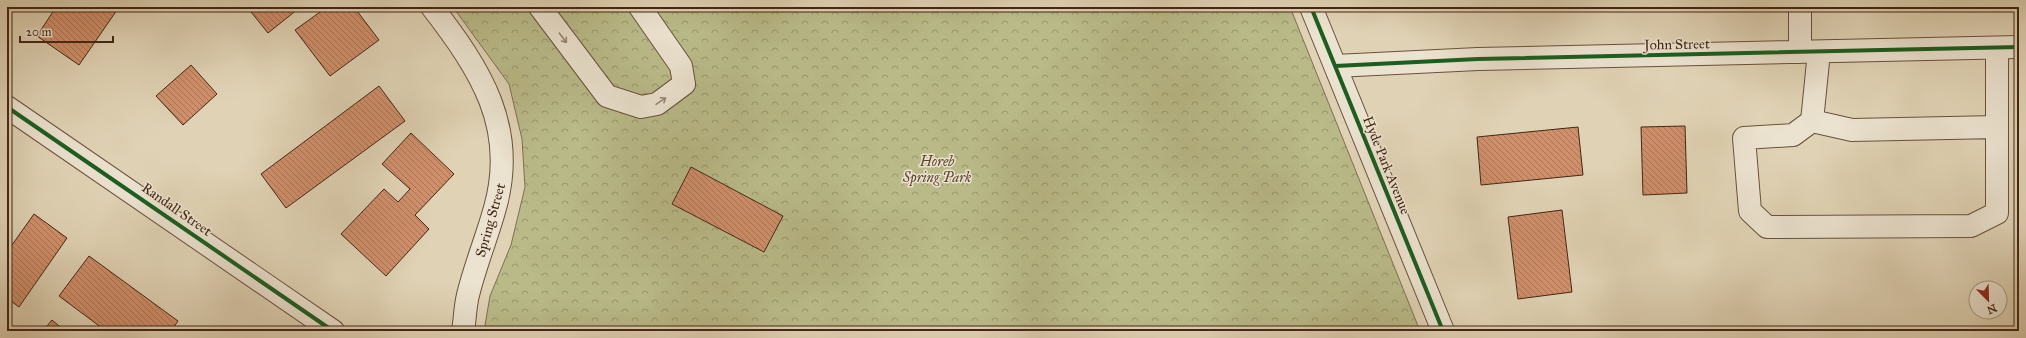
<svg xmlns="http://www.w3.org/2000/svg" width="2026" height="338" font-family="'IM FELL Great Primer',serif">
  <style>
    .park { fill: url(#park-crowns); stroke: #7e704e }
    .building { fill: url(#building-back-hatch); stroke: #432614 }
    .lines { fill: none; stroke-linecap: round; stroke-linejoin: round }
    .minor-casing { stroke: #6a513c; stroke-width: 24 }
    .minor { stroke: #ebe2cf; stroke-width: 22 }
    .cycleway-casing { stroke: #ebe2cf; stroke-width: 6 }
    .cycleway { stroke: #1b5e20; stroke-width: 4 }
    .oneway { stroke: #978472 }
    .labels { text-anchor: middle; stroke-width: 3; stroke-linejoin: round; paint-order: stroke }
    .street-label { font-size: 14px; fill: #432614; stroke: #ebe2cf }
    .park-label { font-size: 14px; font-style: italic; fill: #5b442b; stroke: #ebe2cf }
  </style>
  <defs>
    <pattern id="park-crowns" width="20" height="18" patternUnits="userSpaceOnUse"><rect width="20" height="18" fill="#b9ba88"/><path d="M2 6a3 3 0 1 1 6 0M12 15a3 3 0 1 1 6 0" fill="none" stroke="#98976e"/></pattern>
    <pattern id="building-back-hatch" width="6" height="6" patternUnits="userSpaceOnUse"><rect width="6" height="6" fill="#d0906b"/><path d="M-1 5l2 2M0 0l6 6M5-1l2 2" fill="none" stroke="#aa7557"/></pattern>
  </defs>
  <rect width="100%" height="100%" fill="#e0d3b5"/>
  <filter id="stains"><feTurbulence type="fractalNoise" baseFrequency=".005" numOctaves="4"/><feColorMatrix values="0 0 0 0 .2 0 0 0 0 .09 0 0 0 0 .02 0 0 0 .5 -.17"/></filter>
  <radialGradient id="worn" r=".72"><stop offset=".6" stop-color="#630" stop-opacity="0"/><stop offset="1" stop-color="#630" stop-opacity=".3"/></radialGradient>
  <path class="park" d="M453,7H1290L1420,331H484L490,296L511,245L525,187L522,139L509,84Z"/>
  <path class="building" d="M56,7H113L117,10L79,65L37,36Z
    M247,7H297L298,9L268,33Z
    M327,7H354L379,40L330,76L295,30Z
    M191,65L217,94L183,125L156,96Z
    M379,86L405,121L286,208L261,174Z
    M1685,126L1687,193L1643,195L1641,127Z
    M1578,127L1583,175L1481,185L1477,137Z
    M411,133L454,174L415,215L429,229L386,276L341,234L384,189L398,202L410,189L382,164Z
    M691,167L783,216L764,252L672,204Z
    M1562,210L1572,292L1518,299L1508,217Z
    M34,214L67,238L19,307L7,298V252Z
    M89,256L178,321L171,331H106L59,296Z
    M52,320L65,331H43Z"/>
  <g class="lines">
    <g class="minor-casing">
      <path id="minor" d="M432,7C480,69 518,127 495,208C487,237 475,266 468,295C465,307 465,319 463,331
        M540,7L607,96L641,107L657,104L684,84L681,66L640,7
        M1311,7L1443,331
        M1800,7V52
        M1819,52L1812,121L1793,135L1744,138L1750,211L1767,227L1971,226L1997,213V48
        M1335,66L1478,59L2019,47
        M7,107L333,331
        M1812,121L1852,130L1997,127"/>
    </g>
    <use href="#minor" class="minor"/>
    <g class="cycleway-casing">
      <path id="cycleway" d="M1311,7L1443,331
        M1335,66L1478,59L2019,47
        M7,107L333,331"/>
    </g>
    <use href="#cycleway" class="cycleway"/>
  </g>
  <defs><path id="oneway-shaft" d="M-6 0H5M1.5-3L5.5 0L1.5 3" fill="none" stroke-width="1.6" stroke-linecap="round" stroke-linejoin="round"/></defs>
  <g class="oneway">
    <use href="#oneway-shaft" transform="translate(563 38) rotate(53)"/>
    <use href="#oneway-shaft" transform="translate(661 101) rotate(-34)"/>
  </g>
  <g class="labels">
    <g class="street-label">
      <text transform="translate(1677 44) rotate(-1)" y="5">John Street</text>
      <text transform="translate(1387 165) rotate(68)" y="5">Hyde Park Avenue</text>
      <text transform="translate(177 209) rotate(35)" y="5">Randall Street</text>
      <text transform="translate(490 220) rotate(-74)" y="5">Spring Street</text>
    </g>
    <g class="park-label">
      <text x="937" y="166">Horeb<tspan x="937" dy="16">Spring Park</tspan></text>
    </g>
  </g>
  <rect width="2026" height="338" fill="none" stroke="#e0d3b5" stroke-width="24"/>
  <rect x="8" y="8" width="2010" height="322" fill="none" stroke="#432614" stroke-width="2"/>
  <rect x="12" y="12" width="2002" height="314" fill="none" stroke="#432614"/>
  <g transform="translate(1988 300) rotate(157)"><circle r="19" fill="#ebe2cf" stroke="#a89784"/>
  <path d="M0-3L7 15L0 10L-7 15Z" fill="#8f2418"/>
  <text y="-6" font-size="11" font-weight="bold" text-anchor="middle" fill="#432614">N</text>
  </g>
  <path d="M20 36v6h93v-6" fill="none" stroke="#432614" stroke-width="2"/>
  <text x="26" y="36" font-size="12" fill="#432614" stroke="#ebe2cf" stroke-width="3" paint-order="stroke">20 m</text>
  <rect width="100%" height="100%" filter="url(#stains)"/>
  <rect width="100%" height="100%" fill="url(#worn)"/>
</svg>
